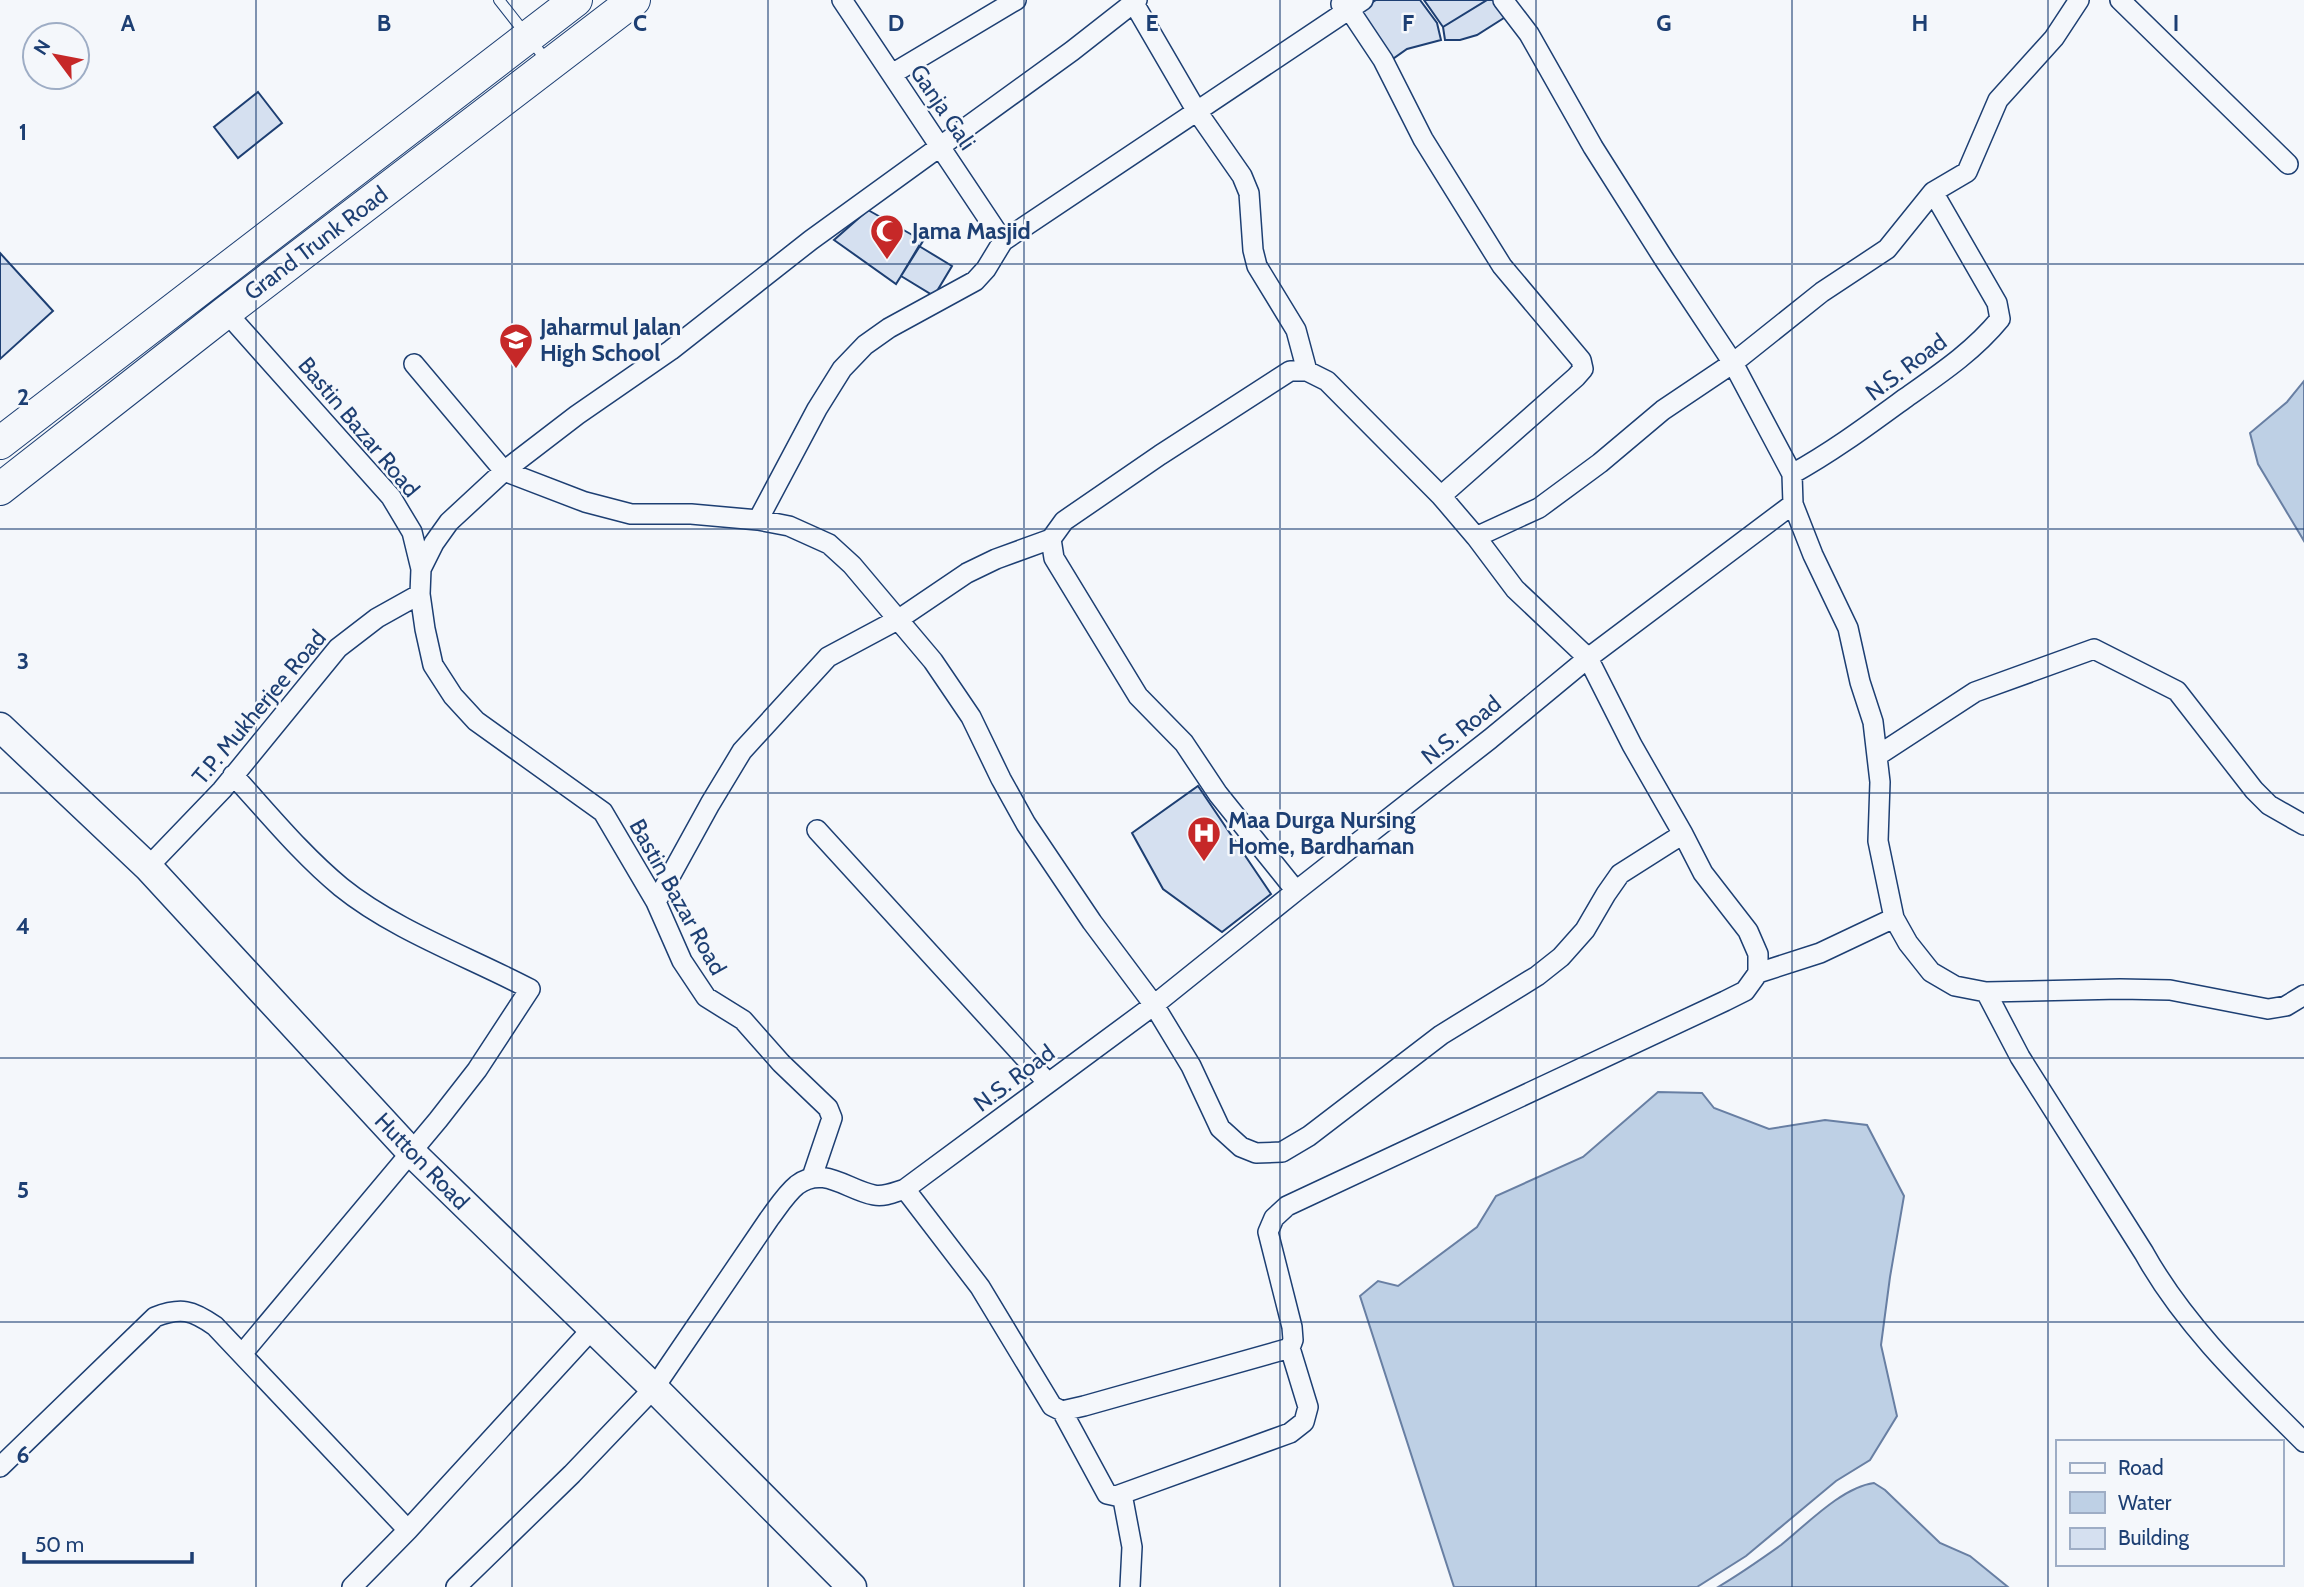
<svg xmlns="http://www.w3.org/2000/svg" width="2304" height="1587" font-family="Cabin,sans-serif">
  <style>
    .water { fill: #bed0e5; stroke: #687fa3; stroke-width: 2 }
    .building { fill: #d5e0f0; stroke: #1d3f73; stroke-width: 2 }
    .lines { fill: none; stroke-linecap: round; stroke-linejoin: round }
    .lane-casing { stroke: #1d3f73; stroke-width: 12 }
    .street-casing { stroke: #1d3f73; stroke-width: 22 }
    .secondary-casing { stroke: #1d3f73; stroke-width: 31 }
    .primary-casing { stroke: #1d3f73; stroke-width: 34 }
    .lane { stroke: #f4f7fb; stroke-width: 10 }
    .street { stroke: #f4f7fb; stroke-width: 19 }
    .secondary { stroke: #f4f7fb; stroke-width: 28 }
    .primary { stroke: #f4f7fb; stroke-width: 32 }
    .grid { fill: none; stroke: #1d3f73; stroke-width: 2; stroke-opacity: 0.55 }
    .labels { text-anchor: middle; stroke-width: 5; stroke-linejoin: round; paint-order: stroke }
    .street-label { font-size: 23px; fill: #1d3f73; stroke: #f4f7fb }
    .poi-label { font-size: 23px; font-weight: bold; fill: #1d3f73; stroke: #f4f7fb; text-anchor: start }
    .grid-label { font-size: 23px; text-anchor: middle; font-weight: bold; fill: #1d3f73; stroke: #f4f7fb; stroke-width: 5; stroke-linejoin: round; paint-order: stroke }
  </style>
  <rect width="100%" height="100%" fill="#f4f7fb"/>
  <path class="water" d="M2304,381V541L2258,464L2250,433L2287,402Z
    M1658,1092L1702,1093L1714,1108L1769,1129L1825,1120L1867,1125L1904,1196L1890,1277L1881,1345L1897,1416L1870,1460L1836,1481L1746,1556L1697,1587H1454L1360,1296L1378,1281L1398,1286L1477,1227L1496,1196L1583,1157Z
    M1874,1483L1885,1490L1940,1543L1970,1556L2008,1587H1718C1740,1574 1760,1560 1781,1545C1806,1525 1842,1487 1874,1483Z"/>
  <path class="building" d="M1376,0H1420L1437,23L1441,40L1407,49L1387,63L1354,14Z
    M1424,0H1487L1443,27Z
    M1487,0H1497L1507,16L1477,35L1460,40H1445L1443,27Z
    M258,92L282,123L238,158L214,127Z
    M868,210L923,241L896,284L834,240Z
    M919,246L952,266L934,296L901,276Z
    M0,253L53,311L0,359Z
    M1198,786L1271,894L1222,932L1163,889L1132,833Z"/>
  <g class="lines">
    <g class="lane-casing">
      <path id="lane" d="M499,0L547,61"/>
    </g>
    <g class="street-casing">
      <path id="street" d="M842,0L1003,241
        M1132,0L1196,110L1242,176L1249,193L1253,250L1257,266L1296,330L1307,371
        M1503,0L1529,34L1593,147L1664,259L1733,363L1792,474
        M2120,0L2288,164
        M1341,4L1344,8L1349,9L1383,60L1423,139L1502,266L1581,360L1583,369L1576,377L1441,496
        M892,74L1016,0
        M226,312L391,497L412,532L421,569L420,594L425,629L433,665L453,696L476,721L603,812L656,902L682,961L706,997L743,1020L781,1063L828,1108L832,1118L812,1177
        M414,364L504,471L585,502L631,514H691L758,520L789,526L829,544L852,565L933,661L971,717L1001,779L1026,824L1092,922L1154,1005L1191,1066L1220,1128L1241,1147L1256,1153L1282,1152L1309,1136L1441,1035L1537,976L1561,957L1585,930L1606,894L1620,874L1683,834
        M1793,504L1813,555L1848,628L1860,682L1873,722L1880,782L1878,841L1894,918L1908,943L1931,972L1955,986L1986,992L2120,989L2170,990L2268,1009L2286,1006L2304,995
        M758,520L817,409L842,369L865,345L889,328L975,281L986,269L1003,241L1363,0
        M1476,537L1539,508L1600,463L1663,410L1733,363L1822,292L1887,249L1933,192
        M421,569L434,543L449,522L504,471L577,415L671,350L811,240L1072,51L1137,0
        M1877,756L1975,692L2094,649L2177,691L2254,790L2269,805L2304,825
        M233,775C268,813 301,854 341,887C394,930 469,957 530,989L477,1070L438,1120L242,1354
        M817,830L1048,1083
        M148,867L222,790L338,648L377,618L420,594
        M656,902L710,804L742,751L828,657L899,619L967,573L996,559L1051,539
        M1758,973L1820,953L1894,918
        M1986,992L2020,1057L2144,1253C2184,1325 2246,1384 2304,1442
        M905,1189L980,1287L1052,1406L1062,1411L1084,1406L1290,1348L1293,1340L1292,1327L1268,1232L1274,1218L1287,1206L1725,1001L1745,991L1758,973V954L1748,931L1703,873L1683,834L1632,745L1588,658L1515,589L1476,537L1441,496L1327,381L1307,371H1290L1160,455L1064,521L1051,539L1054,558L1138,696L1184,743L1218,794L1296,891
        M1062,1411L1107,1494L1116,1496L1290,1433L1304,1422L1308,1407L1290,1348
        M0,1467L155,1317C181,1307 192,1310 215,1326L408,1530
        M1122,1494L1132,1547L1130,1587
        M352,1587L408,1530L592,1329
        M456,1587L572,1474L654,1388L769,1219C778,1207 786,1194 797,1185C824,1165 847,1190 874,1195C885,1197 895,1192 905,1189L1154,1005L1296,891L1490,739L1588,658L1793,504L1792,474C1832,452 1867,426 1904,399C1938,375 1973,352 2000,319L1997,303L1933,192L1967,172L1998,100L2054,38L2079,0"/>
    </g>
    <g class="secondary-casing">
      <path id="secondary" d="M0,727L148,867L411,1152L654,1388L852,1587"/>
    </g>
    <g class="primary-casing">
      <path id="primary" d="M0,443L576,0
        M0,489L226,312L634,0"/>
    </g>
    <use href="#lane" class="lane"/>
    <use href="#street" class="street"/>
    <use href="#secondary" class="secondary"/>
    <use href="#primary" class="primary"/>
  </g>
  <path class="grid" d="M256,0V1587M512,0V1587M768,0V1587M1024,0V1587M1280,0V1587M1536,0V1587M1792,0V1587M2048,0V1587M0,264H2304M0,529H2304M0,793H2304M0,1058H2304M0,1322H2304"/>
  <defs>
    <g id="mosque-pin" transform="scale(1.75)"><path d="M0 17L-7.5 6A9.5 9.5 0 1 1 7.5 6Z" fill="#c62828" stroke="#f4f7fb"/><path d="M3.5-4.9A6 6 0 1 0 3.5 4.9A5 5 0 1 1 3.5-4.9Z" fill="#fff"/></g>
    <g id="school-pin" transform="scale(1.75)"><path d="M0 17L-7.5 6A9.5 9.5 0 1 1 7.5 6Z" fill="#c62828" stroke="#f4f7fb"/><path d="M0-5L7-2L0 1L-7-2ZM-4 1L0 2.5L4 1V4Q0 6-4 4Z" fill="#fff"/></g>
    <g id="hospital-pin" transform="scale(1.75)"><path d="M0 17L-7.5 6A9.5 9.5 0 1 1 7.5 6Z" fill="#c62828" stroke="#f4f7fb"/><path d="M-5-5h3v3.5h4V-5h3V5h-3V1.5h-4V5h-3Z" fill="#fff"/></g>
  </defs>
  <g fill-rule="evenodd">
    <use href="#mosque-pin" x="887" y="231"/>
    <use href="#school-pin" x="516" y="340"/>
    <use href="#hospital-pin" x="1204" y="833"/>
  </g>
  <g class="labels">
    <g class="street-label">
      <text transform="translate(943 107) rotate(56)" y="8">Ganja Gali</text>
      <text transform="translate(316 243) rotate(-37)" y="8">Grand Trunk Road</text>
      <text transform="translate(1906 367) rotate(-37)" y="8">N.S. Road</text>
      <text transform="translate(359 427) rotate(50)" y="8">Bastin Bazar Road</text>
      <text transform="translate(259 707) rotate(-50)" y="8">T.P. Mukherjee Road</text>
      <text transform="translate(1461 730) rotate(-39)" y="8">N.S. Road</text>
      <text transform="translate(678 897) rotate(61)" y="8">Bastin Bazar Road</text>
      <text transform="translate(1014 1078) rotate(-37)" y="8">N.S. Road</text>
      <text transform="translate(422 1161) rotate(46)" y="8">Hutton Road</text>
    </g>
    <g class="poi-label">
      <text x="912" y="239">Jama Masjid</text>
      <text x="540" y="335">Jaharmul Jalan<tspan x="540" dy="26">High School</tspan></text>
      <text x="1228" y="828">Maa Durga Nursing<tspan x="1228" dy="26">Home, Bardhaman</tspan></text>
    </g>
  </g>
  <g class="grid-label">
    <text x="128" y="31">A</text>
    <text x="384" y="31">B</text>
    <text x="640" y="31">C</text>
    <text x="896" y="31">D</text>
    <text x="1152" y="31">E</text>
    <text x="1408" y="31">F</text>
    <text x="1664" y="31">G</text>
    <text x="1920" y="31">H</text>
    <text x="2176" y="31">I</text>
    <text x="23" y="140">1</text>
    <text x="23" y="405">2</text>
    <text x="23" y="669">3</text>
    <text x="23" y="934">4</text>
    <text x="23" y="1198">5</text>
    <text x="23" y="1463">6</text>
  </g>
  <rect x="2056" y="1440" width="228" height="126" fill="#f4f7fb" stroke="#9eadc5" stroke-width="2"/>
  <rect x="2070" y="1463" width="35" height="10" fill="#f4f7fb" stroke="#9eadc5" stroke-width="2"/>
  <text x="2118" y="1475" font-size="21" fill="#1d3f73">Road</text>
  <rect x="2070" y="1492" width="35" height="21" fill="#bed0e5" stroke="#9eadc5" stroke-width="2"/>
  <text x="2118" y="1510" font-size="21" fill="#1d3f73">Water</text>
  <rect x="2070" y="1528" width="35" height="21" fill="#d5e0f0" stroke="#9eadc5" stroke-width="2"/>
  <text x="2118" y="1545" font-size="21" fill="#1d3f73">Building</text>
  <g transform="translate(56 56) rotate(302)"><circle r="33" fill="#f4f7fb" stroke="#9eadc5" stroke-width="2"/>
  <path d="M0-5L12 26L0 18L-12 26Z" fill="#c62828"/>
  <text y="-10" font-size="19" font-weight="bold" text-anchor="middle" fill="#1d3f73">N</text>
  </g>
  <path d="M24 1552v10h168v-10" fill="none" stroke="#1d3f73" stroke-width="3.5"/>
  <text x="35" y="1552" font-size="21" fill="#1d3f73" stroke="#f4f7fb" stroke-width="5" paint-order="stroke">50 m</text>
</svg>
